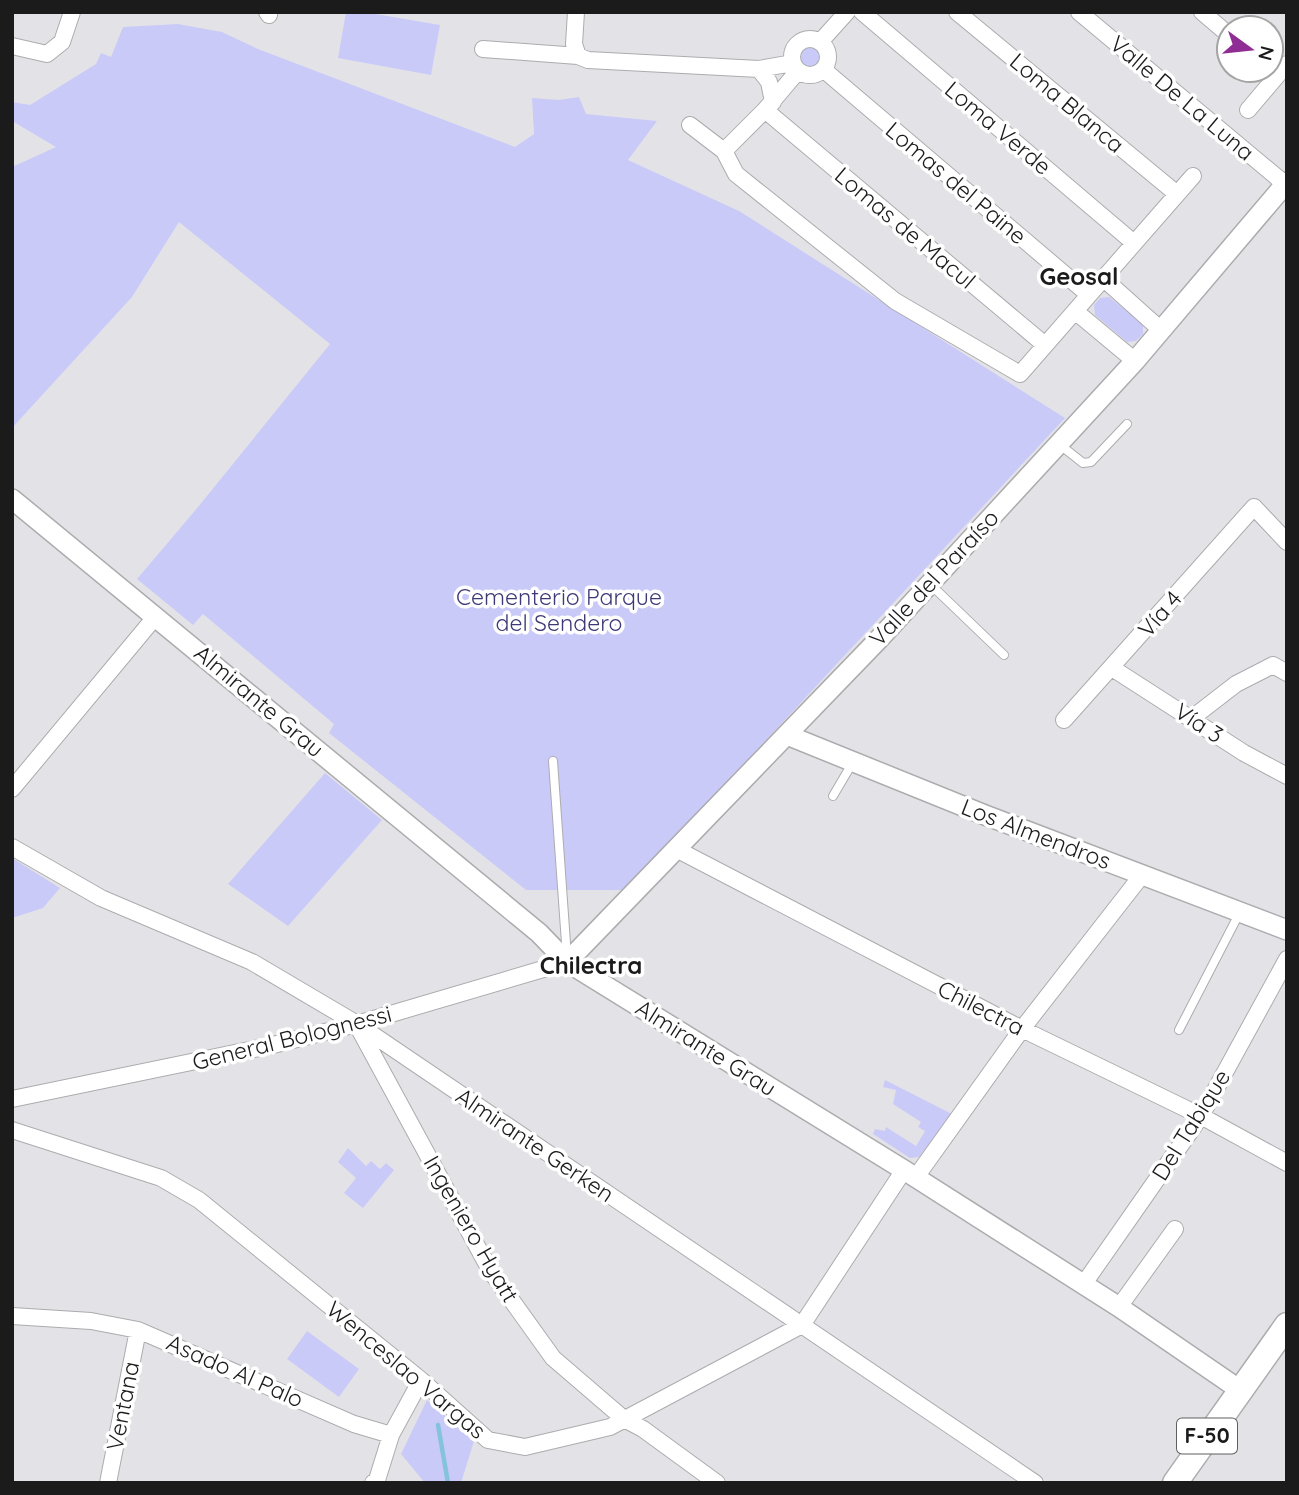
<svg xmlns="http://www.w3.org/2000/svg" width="1299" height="1495" font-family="Quicksand,sans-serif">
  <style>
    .green { fill: #cacaf9 }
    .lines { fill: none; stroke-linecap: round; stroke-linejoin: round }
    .stream { stroke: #85c3dd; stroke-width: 4.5 }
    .service-casing { stroke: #acacaf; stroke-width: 10 }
    .minor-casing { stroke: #acacaf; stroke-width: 18 }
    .tertiary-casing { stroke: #acacaf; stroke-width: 22 }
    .primary-casing { stroke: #acacaf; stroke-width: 27 }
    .service { stroke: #fff; stroke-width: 8 }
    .minor { stroke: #fff; stroke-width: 16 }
    .tertiary { stroke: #fff; stroke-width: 19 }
    .primary { stroke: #fff; stroke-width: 24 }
    .labels { text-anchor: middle; stroke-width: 7; stroke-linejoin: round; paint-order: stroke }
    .shield { fill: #fff; stroke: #5f5f60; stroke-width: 2 }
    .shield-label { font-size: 21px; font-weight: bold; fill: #1b1b1c }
    .street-label { font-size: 23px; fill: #1b1b1c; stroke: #fff }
    .park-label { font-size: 23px; fill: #3e3877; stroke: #fff }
    .neighbourhood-label { font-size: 24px; font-weight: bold; fill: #1b1b1c; stroke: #fff }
  </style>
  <rect width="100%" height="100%" fill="#e3e3e7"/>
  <path class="green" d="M346,12H364L440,25L431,75L338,58Z
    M178,24L222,32L258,49L515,147L534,134L532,98L559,100L579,97L586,114L657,121L628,160L739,211L1065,418L627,890H526L329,733L334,724L203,614L193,625L137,579L198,507L330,344L179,222L132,297L12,428V167L56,147L12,121V102L30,105L96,64L101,53L111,57L123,27Z
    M797 56a13 13 0 1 1 26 0a13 13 0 1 1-26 0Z
    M1109,297L1143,324V334L1136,341L1127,342L1095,315L1094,305L1100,298Z
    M325,773L382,820L288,926L228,884Z
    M12,858L60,888L43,908L12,918Z
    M885,1080L952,1114L919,1157L910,1158L873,1134L875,1129L885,1131L886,1127L916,1146L925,1131L918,1127L921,1122L893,1104L896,1090L883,1087Z
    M348,1148L366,1166L371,1161L380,1169L386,1163L394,1170L363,1208L344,1193L356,1178L338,1162Z
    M307,1331L359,1369L339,1397L287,1359Z
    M427,1400L474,1441L461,1483H425L401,1454Z"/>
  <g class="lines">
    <path class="stream" d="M438,1425L448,1483"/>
    <g class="service-casing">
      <path id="service" d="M1059,444L1083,463L1091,462L1127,424
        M930,584L1004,655
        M553,761L567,957
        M833,796L853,762
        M1179,1030L1240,912"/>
    </g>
    <g class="minor-casing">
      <path id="minor" d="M267,12L269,15
        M576,12L574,44L578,56L588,60L759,69L793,63
        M862,12L1134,243
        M957,12L1177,194
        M1079,12L1285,184
        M1202,12L1229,35
        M792 57a18 18 0 1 1 36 0a18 18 0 1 1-36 0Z
        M820,42L847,12
        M12,46L47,54L62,42L72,12
        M483,49L578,56
        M759,69L769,82L773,102
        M824,70L1089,295
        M765,110L1045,345
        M1248,110L1287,64
        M690,125L724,151L765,110L798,71
        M724,151L736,174L895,301L1020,374L1193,176
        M1103,278L1161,330
        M1075,311L1135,361
        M1112,668L1244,753L1287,776
        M1192,718L1236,684L1273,665L1287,673
        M1064,720L1254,507L1287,542
        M12,789L156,616
        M12,847L101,898L252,962L357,1024L1035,1483
        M678,850L1022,1029L1201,1116L1287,1163
        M358,1027L490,1270L553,1358L624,1419L643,1429L717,1483
        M12,1099L269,1046L357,1024L567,962
        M12,1130L161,1178L199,1200L421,1380L488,1440L525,1447L610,1427L802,1325L904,1170
        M916,1177L1022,1029L1142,875
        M1083,1285L1201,1116L1287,959
        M1119,1307L1175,1229
        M12,1316L91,1321L138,1330L354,1424L391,1435L421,1380
        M108,1483L138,1330
        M373,1483L377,1480L391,1435"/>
    </g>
    <g class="tertiary-casing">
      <path id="tertiary" d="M12,499L539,933L567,962L904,1170L1119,1307L1240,1390
        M787,735L985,815L1287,930
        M567,962L879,639L1135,361L1287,182"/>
    </g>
    <g class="primary-casing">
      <path id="primary" d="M1175,1483L1287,1325"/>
    </g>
    <use href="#service" class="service"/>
    <use href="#minor" class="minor"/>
    <use href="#tertiary" class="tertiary"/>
    <use href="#primary" class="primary"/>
  </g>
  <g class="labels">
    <rect class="shield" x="1177" y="1418.5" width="60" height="35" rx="5"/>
    <g class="shield-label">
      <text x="1207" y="1443">F-50</text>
    </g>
    <g class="street-label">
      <text transform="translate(1182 98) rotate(40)" y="8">Valle De La Luna</text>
      <text transform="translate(1067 103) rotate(40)" y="8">Loma Blanca</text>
      <text transform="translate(998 128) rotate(40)" y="8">Loma Verde</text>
      <text transform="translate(956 183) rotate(40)" y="8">Lomas del Paine</text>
      <text transform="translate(905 228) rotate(40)" y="8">Lomas de Macul</text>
      <text transform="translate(934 578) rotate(-47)" y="8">Valle del Paraíso</text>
      <text transform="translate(1160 614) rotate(-49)" y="8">Vía 4</text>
      <text transform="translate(259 701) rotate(40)" y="8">Almirante Grau</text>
      <text transform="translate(1199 723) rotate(33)" y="8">Vía 3</text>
      <text transform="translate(1036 834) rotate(21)" y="8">Los Almendros</text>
      <text transform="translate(981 1008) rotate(27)" y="8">Chilectra</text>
      <text transform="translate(292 1038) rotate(-14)" y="8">General Bolognessi</text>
      <text transform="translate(706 1048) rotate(32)" y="8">Almirante Grau</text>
      <text transform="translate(1191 1125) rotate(-58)" y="8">Del Tabique</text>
      <text transform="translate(535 1145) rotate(34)" y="8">Almirante Gerken</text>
      <text transform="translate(471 1229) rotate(60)" y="8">Ingeniero Hyatt</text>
      <text transform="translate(406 1370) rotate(40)" y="8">Wenceslao Vargas</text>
      <text transform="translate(235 1371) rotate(24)" y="8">Asado Al Palo</text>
      <text transform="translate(123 1406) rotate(-79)" y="8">Ventana</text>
    </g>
    <g class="park-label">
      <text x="559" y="605">Cementerio Parque<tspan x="559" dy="26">del Sendero</tspan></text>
    </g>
    <g class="neighbourhood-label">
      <text x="1079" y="285">Geosal</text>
      <text x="591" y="974">Chilectra</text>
    </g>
  </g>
  <rect width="1299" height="1495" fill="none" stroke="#1b1b1c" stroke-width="28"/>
  <g transform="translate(1250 49) rotate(105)"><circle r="33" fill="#ffffff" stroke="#a4a4a4" stroke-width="2"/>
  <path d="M0-5L12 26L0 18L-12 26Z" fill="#902d95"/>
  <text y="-10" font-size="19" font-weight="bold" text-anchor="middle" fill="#1b1b1c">N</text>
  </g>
</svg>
